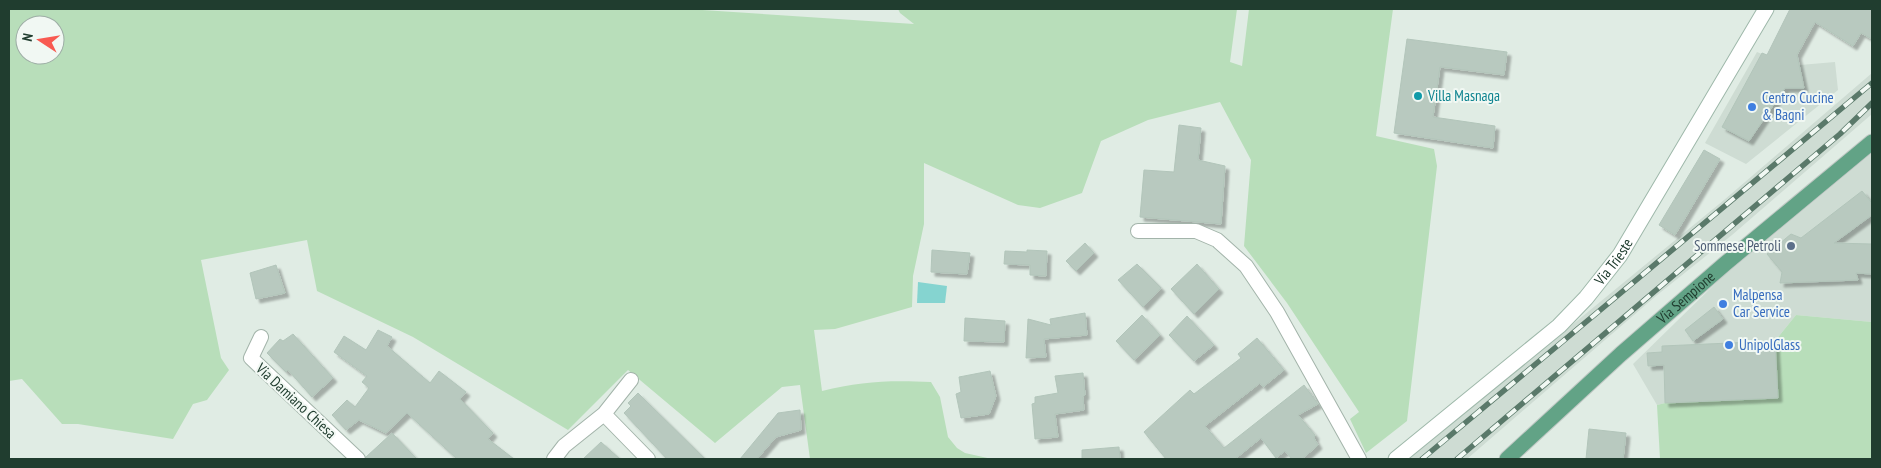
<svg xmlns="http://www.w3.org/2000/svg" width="1881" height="468" font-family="'PT Sans Narrow',sans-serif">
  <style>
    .built { fill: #cedcd3 }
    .green { fill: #b8deba; fill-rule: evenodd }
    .water { fill: #85d4d0 }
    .building { fill: #b8c9bf; stroke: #b2c5ba; filter: url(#shadow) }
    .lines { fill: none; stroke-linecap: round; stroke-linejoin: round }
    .street-casing { stroke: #a3b4aa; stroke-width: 16 }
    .secondary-casing { stroke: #9eb8aa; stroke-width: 17 }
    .primary-casing { stroke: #c1c9c5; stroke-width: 17 }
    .street { stroke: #fff; stroke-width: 14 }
    .secondary { stroke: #fff; stroke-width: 15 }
    .primary { stroke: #62a386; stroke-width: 15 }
    .rail-casing { stroke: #5a796a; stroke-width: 5.5 }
    .rail { stroke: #f1f8f3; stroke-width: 4; stroke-dasharray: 11; stroke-linecap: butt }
    .culture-dot { fill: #0f9aa8; stroke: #f1f8f3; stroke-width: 2 }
    .shop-dot { fill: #3f7fe0; stroke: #f1f8f3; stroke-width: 2 }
    .service-dot { fill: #5c6f8a; stroke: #f1f8f3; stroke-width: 2 }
    .labels { text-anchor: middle; stroke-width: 4; stroke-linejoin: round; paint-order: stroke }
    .culture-label { font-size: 15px; fill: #0d838f; stroke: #f1f8f3; text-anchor: start }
    .shop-label { font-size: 15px; fill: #366cbe; stroke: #f1f8f3; text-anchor: start }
    .service-label { font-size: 15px; fill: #4e5e75; stroke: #f1f8f3; text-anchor: end }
    .street-label { font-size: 15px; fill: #203d2f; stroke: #f1f8f3 }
  </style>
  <defs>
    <filter id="shadow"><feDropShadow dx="4" dy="4" stdDeviation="1" flood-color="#0004"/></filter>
  </defs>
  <rect width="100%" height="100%" fill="#e0ece4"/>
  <path class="built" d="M1757,52L1788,64L1800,65L1835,62L1838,90L1746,164L1705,143Z
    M1872,73V114L1732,235L1656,296L1467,459H1409L1724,200Z
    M1872,153V322L1796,315L1775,341L1778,399L1665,403L1657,405L1633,364L1720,279Z"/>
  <path class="green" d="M9,9H687L914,24L900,13L898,9H1237L1230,62L1242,66L1249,9H1393L1376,136L1434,149L1437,166L1407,421L1366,453L1350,419L1359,412L1287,303L1244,246L1251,160L1220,102L1148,120L1101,141L1082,193L1040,208L1018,205L924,163V224L913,276L912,307L835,329L814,330L822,391C861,381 891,380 931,382L940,397L948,437L957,448L965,453L992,459H810L800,385L782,387L715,443L628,370L568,430L413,337L317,291L307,240L201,260L221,358L229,370L207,400L193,404L173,439L78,424H62L22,379L9,381ZM25,25H55V55H25Z
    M1796,315L1872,322V459H1660L1657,405L1665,403L1777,398L1775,341Z"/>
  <path class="water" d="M918,282L947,286L945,303H917Z"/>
  <path class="building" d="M1790,9H1872V39L1861,33L1853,46L1815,22L1797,55L1804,88H1785L1749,141L1722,127L1762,53L1767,55Z
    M1407,39L1507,52L1504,75L1440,67L1433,117L1495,126L1493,148L1394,133Z
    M1179,125L1201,128L1198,160L1225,166L1221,224L1140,217L1144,170L1174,172Z
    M1704,150L1720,159L1675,235L1659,225Z
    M1862,191L1872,203V215L1834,243L1872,244V274L1856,273L1858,280L1780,283L1782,272L1767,254L1791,234L1801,238Z
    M1085,243L1094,253L1076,271L1066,261Z
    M932,250L970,253L967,274L931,272Z
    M1027,250L1047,251L1046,276L1030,275V265L1004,264L1005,251L1027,252Z
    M1137,264L1161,288L1143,307L1118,280Z
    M1197,264L1219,289L1194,314L1171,289Z
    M276,265L285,293L256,299L250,273Z
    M1714,307L1723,319L1693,341L1685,330Z
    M1085,313L1087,335L1044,339L1046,357L1026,358L1028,319L1051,325L1050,319Z
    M1142,315L1160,335L1134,360L1116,341Z
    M1187,316L1214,345L1194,361L1169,335Z
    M965,318L1005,321L1004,342L964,341Z
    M378,330L392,337L387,346L430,383L439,371L466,392L460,399L493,433L488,439L514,459H457L407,413L386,433L359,420L346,430L332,415L347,400L355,407L369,388L362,382L367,376L334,352L344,336L366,350Z
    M293,334L333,378L312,397L288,370L286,372L267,353L280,339L283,341Z
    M1257,338L1284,370L1263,387L1260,383L1205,426L1224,448L1304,385L1318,404L1298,415L1315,435L1314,438L1318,445L1302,459H1292L1285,451L1276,458L1261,438L1235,459H1166L1144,432L1190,390L1194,394L1241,358L1238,354Z
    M1775,341L1778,398L1665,403L1664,365L1648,366L1647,353L1662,352V346Z
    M990,371L996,396L989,414L961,418L956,394L961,392L959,377Z
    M1083,373L1085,395L1083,397L1084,410L1055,414L1058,437L1035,439L1032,404L1035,403V397L1058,393L1055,376Z
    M638,393L705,459H667L624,413L631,406L628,403Z
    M800,410L801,430L776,437L757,459H740L778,413Z
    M1589,429L1626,433L1623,459H1586Z
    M392,433L417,459H367L366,457Z
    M601,442L620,459H583Z
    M1119,447L1120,459H1082V450Z"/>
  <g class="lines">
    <g class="street-casing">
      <path id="street" d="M1138,231H1196L1217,240L1246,266L1277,312L1359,459
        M261,337L251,358L358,459
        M604,414L631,380
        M554,459L564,446L604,414L648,459"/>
    </g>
    <g class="secondary-casing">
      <g id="secondary">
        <path id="s1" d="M1396,459L1559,326L1586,298L1620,255L1766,9"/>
      </g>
    </g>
    <g class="primary-casing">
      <g id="primary">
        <path id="s2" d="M1507,459L1621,354L1726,263L1872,142"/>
      </g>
    </g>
    <use href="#street" class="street"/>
    <use href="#secondary" class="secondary"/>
    <use href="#primary" class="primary"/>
    <g class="rail-casing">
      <path id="rail" d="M1422,459L1872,83
        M1457,459L1840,134L1872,103"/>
    </g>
    <use href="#rail" class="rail"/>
  </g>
  <circle class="culture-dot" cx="1418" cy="96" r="5"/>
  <g class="shop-dot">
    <circle cx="1752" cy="107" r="5"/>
    <circle cx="1723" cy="304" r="5"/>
    <circle cx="1729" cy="345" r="5"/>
  </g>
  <circle class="service-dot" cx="1791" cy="246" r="5"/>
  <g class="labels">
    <g class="culture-label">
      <text x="1428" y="101">Villa Masnaga</text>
    </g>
    <g class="shop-label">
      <text x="1762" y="103">Centro Cucine<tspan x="1762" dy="17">&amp; Bagni</tspan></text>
      <text x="1733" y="300">Malpensa<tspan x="1733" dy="17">Car Service</tspan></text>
      <text x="1739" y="350">UnipolGlass</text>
    </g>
    <g class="service-label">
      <text x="1781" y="251">Sommese Petroli</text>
    </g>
    <g class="street-label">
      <text dy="5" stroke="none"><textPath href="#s1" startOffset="295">Via Trieste</textPath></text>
      <text dy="5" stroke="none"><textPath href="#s2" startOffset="241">Via Sempione</textPath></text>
      <text transform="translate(296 401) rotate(43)" y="5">Via Damiano Chiesa</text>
    </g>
  </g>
  <rect width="1881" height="468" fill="none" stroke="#203d2f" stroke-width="20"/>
  <g transform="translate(40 40) rotate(282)"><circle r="24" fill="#f1f8f3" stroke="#9dada5"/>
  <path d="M0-4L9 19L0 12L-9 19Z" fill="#f85a51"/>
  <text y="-8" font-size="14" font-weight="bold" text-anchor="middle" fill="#203d2f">N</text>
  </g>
</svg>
